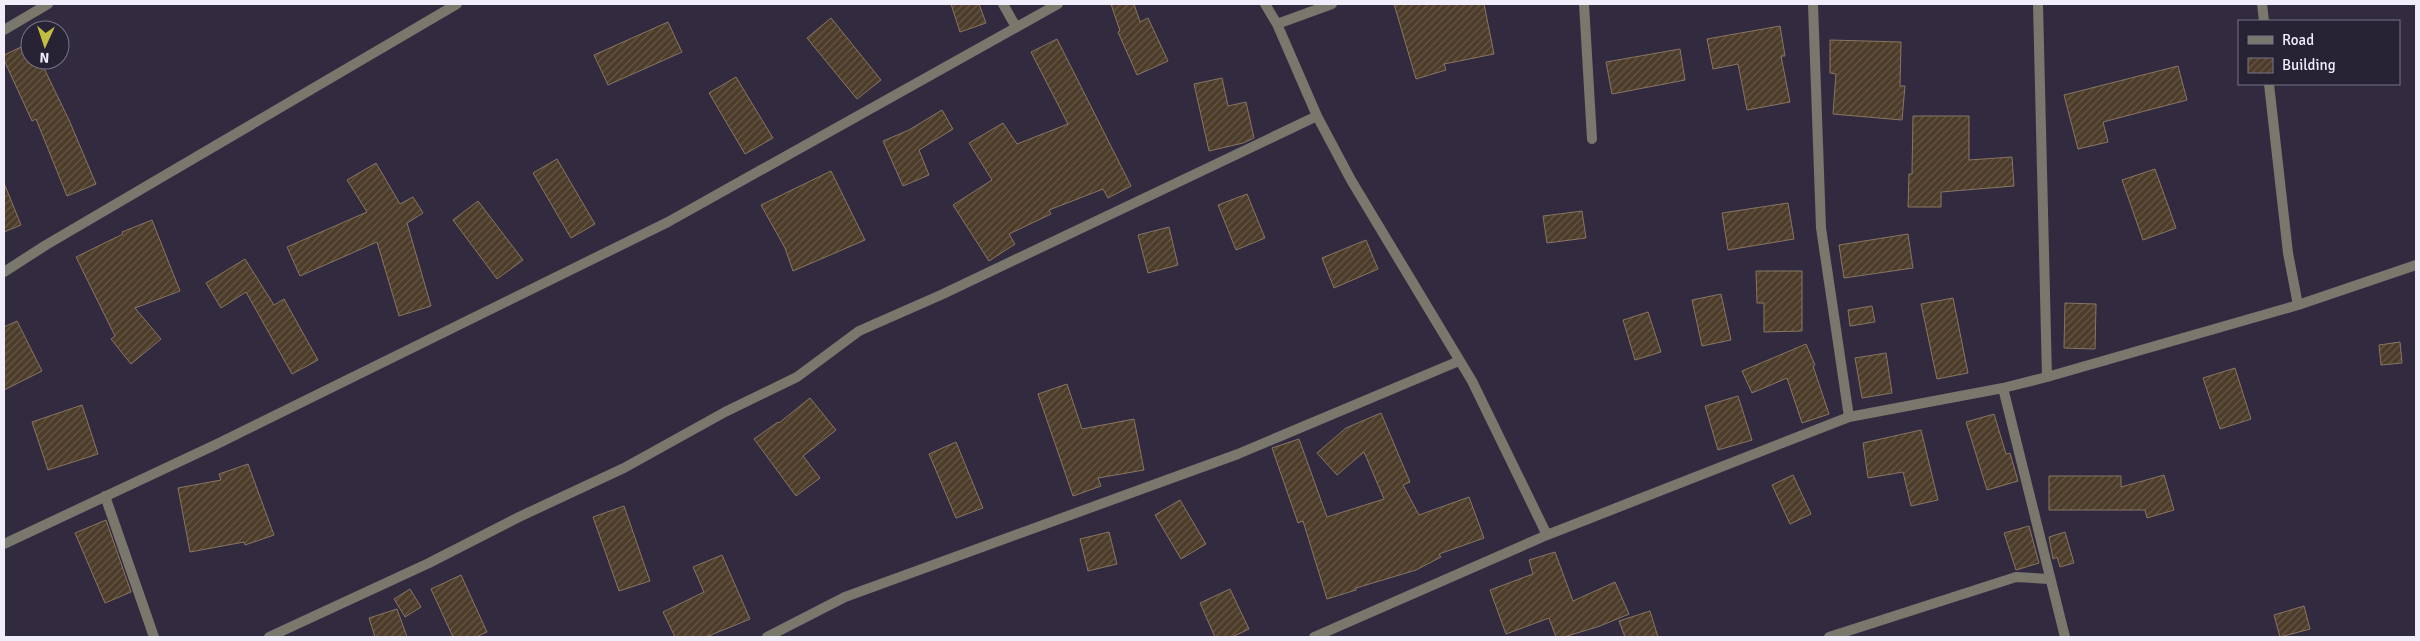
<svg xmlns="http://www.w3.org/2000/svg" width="2420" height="641" font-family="Signika,sans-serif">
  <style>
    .building { fill: url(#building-hatch); stroke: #887662 }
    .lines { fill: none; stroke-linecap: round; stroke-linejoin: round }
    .street { stroke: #7a776c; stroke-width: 10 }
  </style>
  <defs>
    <pattern id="building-hatch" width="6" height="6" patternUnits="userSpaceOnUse" patternTransform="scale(1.25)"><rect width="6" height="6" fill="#4c3c29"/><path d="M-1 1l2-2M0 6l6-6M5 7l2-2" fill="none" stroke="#665849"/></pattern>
  </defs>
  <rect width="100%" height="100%" fill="#322b40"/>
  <path class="building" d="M951,4H979L986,23L960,32Z
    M1111,4H1134L1140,22L1148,18L1168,61L1137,75L1118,32L1120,31Z
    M1394,4H1484L1494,54L1444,64L1446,70L1416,79Z
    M831,18L881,80L857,99L807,38Z
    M668,22L682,52L608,85L594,55Z
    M1780,26L1785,56H1781L1790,102L1747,110L1738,64L1713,69L1707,39Z
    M1057,39L1131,186L1108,198L1103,189L1049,210L1051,214L1009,234L1015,244L989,261L953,205L992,180L969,143L1003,123L1017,144L1068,124L1031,52Z
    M1830,40L1901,42L1900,86H1905L1902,120L1833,114L1836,74L1830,73Z
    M30,43V60H40L69,120L96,184L67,196L36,119L32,121L4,60V55Z
    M1680,49L1685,80L1612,94L1606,62Z
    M2178,66L2187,100L2103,122L2108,142L2078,149L2064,95Z
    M736,77L773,138L745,154L709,93Z
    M1222,78L1228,106L1246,102L1254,138L1243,143L1209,151L1194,84Z
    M942,110L953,129L919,150L929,175L903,186L883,141L909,130Z
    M1913,116H1969V160L2012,157L2014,186L1941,192V207H1908L1909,174H1912Z
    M557,159L595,224L571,238L533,173Z
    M376,163L400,204L413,197L423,213L407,223L431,306L399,316L377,242L300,276L287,247L367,212L347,180Z
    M2155,169L2176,228L2143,240L2122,180Z
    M831,171L865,240L793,271L785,248L761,205Z
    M4,183L21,225L4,232Z
    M1247,194L1265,238L1236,250L1218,205Z
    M478,201L523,260L497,279L453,220Z
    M1788,203L1794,239L1728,250L1722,213Z
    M1582,211L1586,238L1547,243L1543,216Z
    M152,220L180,291L135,308L161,339L131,364L111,339L115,336L76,257L123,234L122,232Z
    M1169,227L1178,265L1148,273L1138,235Z
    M1908,234L1913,268L1844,278L1839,245Z
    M1366,240L1378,269L1334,288L1322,258Z
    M245,259L274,305L284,299L318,360L292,374L246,292L221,308L206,283Z
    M1756,271H1802V331L1764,332V303H1757Z
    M1721,294L1731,340L1702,346L1692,300Z
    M1953,298L1968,373L1937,379L1921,304Z
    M2065,303L2096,304L2095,349L2064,348Z
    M1872,306L1875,322L1850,326L1848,310Z
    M1648,312L1661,352L1635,360L1623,320Z
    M17,321L42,371L4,390V327Z
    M2400,342L2402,363L2381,365L2379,345Z
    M1806,344L1815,365L1813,366L1829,414L1802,423L1787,378L1752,393L1742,371Z
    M1886,353L1892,393L1862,398L1855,358Z
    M2235,368L2251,419L2220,429L2203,378Z
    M1067,384L1082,429L1134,419L1144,470L1098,478L1101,486L1073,496L1038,394Z
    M1738,396L1752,440L1718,450L1705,406Z
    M810,398L836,430L803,456L820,478L796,496L754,439L778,422L779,423Z
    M82,405L98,454L48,470L32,422Z
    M1381,413L1410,482L1403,485L1419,515L1469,497L1484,538L1439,554L1441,557L1416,570L1356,588V590L1327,599L1303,521L1298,523L1272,448L1299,439L1327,517L1384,499L1364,452L1337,475L1317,453L1346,428Z
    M1994,414L2006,454L2010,453L2018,481L1987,490L1966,422Z
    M1921,430L1938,500L1911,506L1903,472L1868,478L1863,443Z
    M956,442L983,508L956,518L929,454Z
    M248,464L274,535L245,545L244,542L190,552L178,488L221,480L219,474Z
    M1793,475L1811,514L1790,524L1772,485Z
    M2164,475L2174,510L2147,518L2145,510H2049V476H2121V487Z
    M1180,500L1206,544L1181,559L1155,515Z
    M624,506L650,581L619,591L593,517Z
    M106,520L131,592L105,603L75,533Z
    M2029,526L2039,563L2016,570L2004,533Z
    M1109,532L1117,564L1088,571L1080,539Z
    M2065,532L2074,563L2060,567L2057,557L2053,559L2049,537Z
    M1555,552L1573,601L1615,582L1629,614L1600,626L1564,637H1556L1549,618L1506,634L1490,590L1533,574L1529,560Z
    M722,555L750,619L706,637H675L663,612L704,592L693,567Z
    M461,575L487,632L476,637H453L431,589Z
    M410,589L421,607L405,617L394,599Z
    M1230,589L1249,629L1232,637H1215L1200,603Z
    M2304,606L2310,629L2280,637L2274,615Z
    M397,609L407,637H375L369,618Z
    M1650,611L1658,637H1625L1619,621Z"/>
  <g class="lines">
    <path class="street" d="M1003,4L1016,27
      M1265,4L1277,24L1317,116L1351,180L1472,381L1547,535
      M1584,4L1592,139
      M1813,4L1821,228L1849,417
      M2038,4L2047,377
      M2262,4L2264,21
      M1277,24L1332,4
      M4,30L48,4
      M2269,84L2288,253L2298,305
      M4,272L46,245L457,4
      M2003,388L2065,637
      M105,496L154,637
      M4,544L217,444L668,222L1058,4
      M269,637L429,563L519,517L624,468L725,412L797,377L859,331L943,294L1317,116
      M767,637L845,597L1238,454L1459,361
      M1314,637L1547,535L1849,417L2003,388L2047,377L2298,305L2416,265
      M1829,637L2016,577L2049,579"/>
  </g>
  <rect width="2420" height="641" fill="none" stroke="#f1edfb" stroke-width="10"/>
  <rect x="2238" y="20" width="162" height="65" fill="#282235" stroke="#787384"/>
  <rect x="2248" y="36" width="25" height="8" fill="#7a776c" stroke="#787384"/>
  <text x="2282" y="45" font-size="15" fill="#f1edfb">Road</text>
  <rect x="2248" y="58" width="25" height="15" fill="url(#building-hatch)" stroke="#787384"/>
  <text x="2282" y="70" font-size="15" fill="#f1edfb">Building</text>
  <g transform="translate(45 45) rotate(183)"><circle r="24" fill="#282235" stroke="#787384"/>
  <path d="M0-4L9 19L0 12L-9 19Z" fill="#c1be40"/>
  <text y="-8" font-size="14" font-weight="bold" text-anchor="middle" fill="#f1edfb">N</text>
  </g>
</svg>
